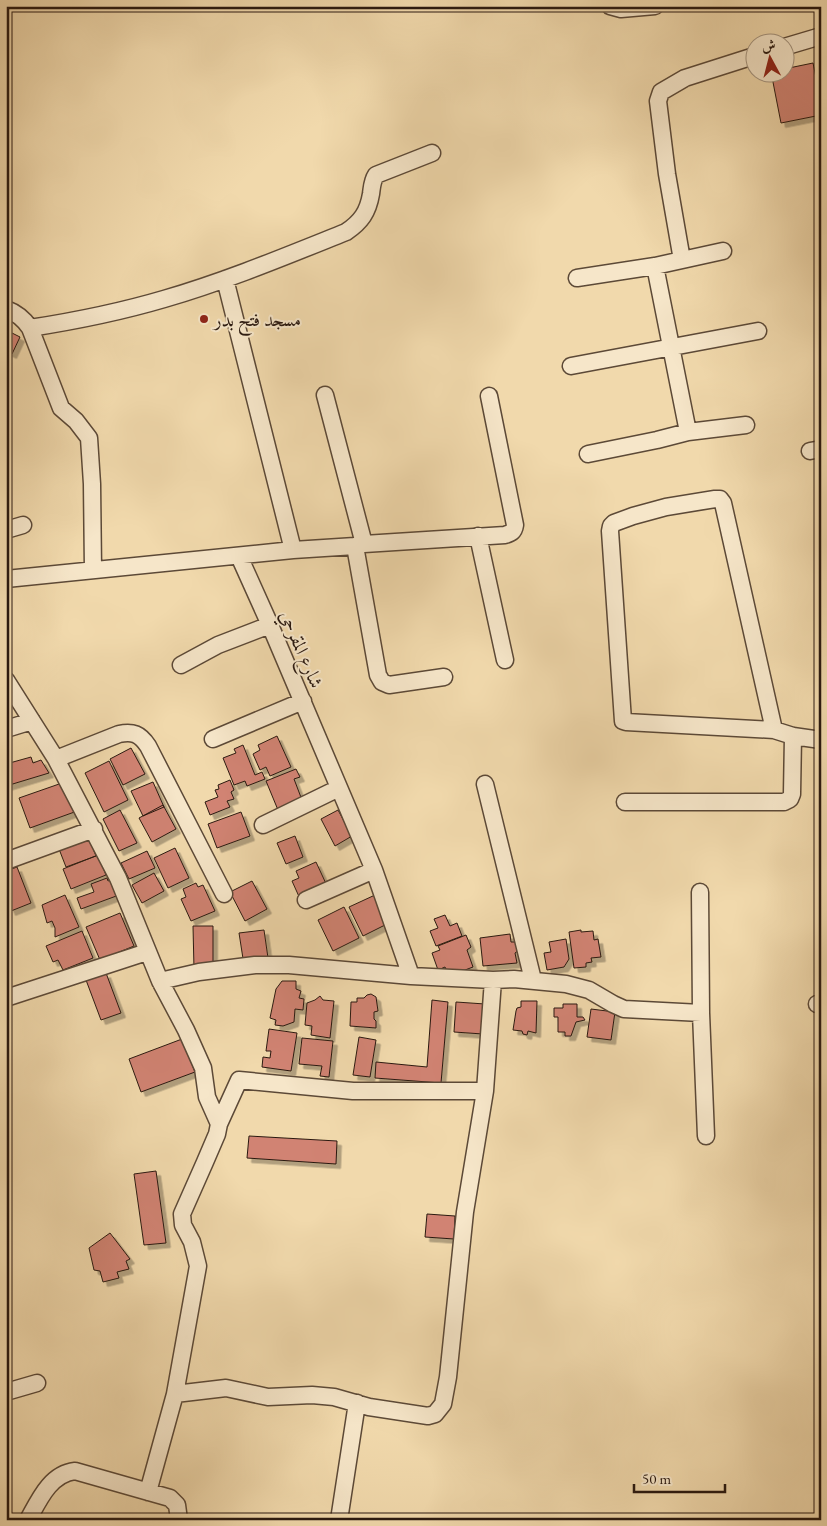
<svg xmlns="http://www.w3.org/2000/svg" width="827" height="1526" font-family="'EB Garamond',Amiri,serif">
  <style>
    .building { fill: #d18373; stroke: #2a1910; filter: url(#shadow) }
    .lines { fill: none; stroke-linecap: round; stroke-linejoin: round }
    .minor-casing { stroke: #5c4937; stroke-width: 19 }
    .minor { stroke: #f6e6c9; stroke-width: 16 }
    .poi-dot { fill: #8f2418; stroke: #f6e6c9; stroke-width: 2 }
    .labels { text-anchor: middle; stroke-width: 4; stroke-linejoin: round; paint-order: stroke }
    .poi-label { font-size: 19px; fill: #2a1910; stroke: #f6e6c9; text-anchor: start }
    .street-label { font-size: 19px; fill: #2a1910; stroke: #f6e6c9 }
  </style>
  <defs>
    <filter id="shadow"><feDropShadow dx="4.5" dy="4.5" stdDeviation="0" flood-color="#0004"/></filter>
  </defs>
  <rect width="100%" height="100%" fill="#f1d9ac"/>
  <filter id="stains"><feTurbulence type="fractalNoise" baseFrequency=".004" numOctaves="4"/><feColorMatrix values="0 0 0 0 .2 0 0 0 0 .09 0 0 0 0 .02 0 0 0 .5 -.17"/></filter>
  <radialGradient id="worn" r=".72"><stop offset=".6" stop-color="#630" stop-opacity="0"/><stop offset="1" stop-color="#630" stop-opacity=".3"/></radialGradient>
  <path class="building" d="M813,63L821,102V115L781,123L771,72H784V69Z
    M6,330L20,337L12,354L6,351Z
    M277,736L291,767L270,776L266,767L260,770L253,754L260,750L258,745Z
    M243,745L255,775L262,772L265,779L247,786L245,781L234,785L223,758L236,753L234,749Z
    M131,748L145,774L123,785L110,759Z
    M31,757L33,763L41,760L49,773L6,786V764Z
    M109,761L128,800L104,812L85,773Z
    M296,769L300,777L294,779L302,800L278,810L266,781Z
    M230,780L234,790L231,792L234,799L227,801L230,807L210,815L205,802L218,797L215,790L219,789L218,785Z
    M153,782L164,807L143,816L131,791Z
    M62,783L68,800L72,799L80,810L30,828L19,798Z
    M163,805L176,829L152,842L139,818Z
    M120,810L137,843L119,851L103,819Z
    M338,810L352,836L335,846L321,819Z
    M241,812L250,836L217,848L208,824Z
    M295,836L303,857L286,864L277,843Z
    M89,838L96,856L66,867L59,849Z
    M175,848L189,878L168,888L154,858Z
    M147,851L155,868L129,879L121,863Z
    M98,855L106,875L71,889L63,869Z
    M316,862L328,888L301,901L292,881L299,878L296,871Z
    M17,867L31,903L11,911L6,899V871Z
    M154,873L164,891L142,903L132,885Z
    M107,878L108,881L113,879L119,895L81,909L77,898L94,892L91,884Z
    M252,881L267,909L245,921L230,892Z
    M196,883L198,887L203,885L215,911L191,921L181,899L186,897L183,889Z
    M65,895L79,927L55,937V928L52,921L47,923L42,905Z
    M375,895L389,923L363,936L349,907Z
    M344,907L359,938L333,951L318,920Z
    M120,913L134,946L100,960L86,927Z
    M445,915L450,926L457,923L462,936L436,946L430,931L438,928L434,919Z
    M193,926H213V969H194Z
    M264,930L268,958L244,965L239,933Z
    M581,930V932L593,931L594,940L598,939L601,957L591,958L592,962L586,963V967L574,968L569,932Z
    M82,931L93,958L63,970L58,960L53,962L46,946Z
    M510,934L511,942H517L519,950L515,953L517,963L483,966L480,938Z
    M466,935L471,947L467,950L473,967L449,976L445,967L438,970L432,953L440,950L438,946Z
    M566,939L569,959L564,967L547,970L544,953L551,952L549,942Z
    M106,973L121,1013L101,1020L86,980Z
    M282,981H296V989L301,991L299,998L304,999L303,1010L295,1009L294,1022L283,1026L275,1025L276,1020L270,1018L276,989Z
    M371,994L376,997L378,1011L374,1012V1019L376,1021V1028L350,1026L351,1002H357V998H364L367,995Z
    M320,996L323,1000L334,1001L330,1038L311,1035L312,1026L305,1025L307,1003L315,1000Z
    M432,1000L448,1002L441,1083L375,1078L376,1062L427,1067Z
    M521,1001H537L536,1033L528,1031L527,1035L523,1034L522,1031L513,1030L516,1011L517,1008L521,1007Z
    M456,1002L485,1004L483,1034L454,1032Z
    M563,1004H577V1017H583L585,1020L576,1022L571,1036H565V1032H558V1017H554V1008H563Z
    M591,1009L615,1012L611,1040L587,1037Z
    M269,1029L297,1033L291,1071L262,1067L263,1057L270,1058L271,1051H266Z
    M359,1037L376,1040L370,1077L353,1075Z
    M302,1038L333,1041L329,1077L320,1076L322,1066L299,1064Z
    M182,1039L195,1072L141,1092L129,1059Z
    M249,1136L337,1141L336,1164L247,1158Z
    M156,1171L166,1243L144,1245L134,1174Z
    M427,1214L455,1216L454,1239L425,1237Z
    M110,1233L130,1259L126,1261L129,1269L117,1272L119,1278L103,1282L100,1271L94,1270L89,1248Z"/>
  <g class="lines">
    <g class="minor-casing">
      <path id="minor" d="M610,6L621,9L655,6
        M784,47L821,36
        M682,260L667,174L658,101L661,92L685,78L754,56
        M655,266L688,432
        M577,278L655,266L723,251
        M225,279L293,550
        M6,309C17,313 24,319 30,328L61,408L76,421L89,438L92,484L93,570
        M30,328C75,321 120,312 164,299C226,281 286,256 346,232C361,222 368,212 371,194C372,187 372,181 376,175L432,153
        M571,366L758,331
        M325,395L364,544
        M810,451L821,449
        M588,454L657,440L688,432L746,425
        M6,530L23,525
        M478,536L505,660
        M355,546L378,675L382,682L389,685L444,677
        M239,556L270,625L374,870L411,976
        M6,579L293,550L355,546L364,544L505,535C511,533 514,532 515,525L489,396
        M181,665L218,645L270,625
        M6,680L56,759L118,878L160,981L186,1030L203,1068L207,1097L219,1124
        M6,729L32,721
        M774,730L723,503L720,499H715L666,507L633,516L614,523L611,526L610,531L623,721L626,722L774,730L793,736L821,740
        M213,739L303,701
        M56,759L119,734C133,731 140,734 148,746L224,894
        M485,784L533,980
        M625,802H784L790,799L792,794L793,736
        M263,825L339,788
        M6,861L94,829
        M700,892L701,1013
        M306,900L374,870
        M160,981L199,972L255,965H289L411,976L493,980L514,979L566,984L589,990L613,1004L624,1009L701,1013L706,1136
        M6,998L147,952
        M817,1004H821
        M6,1392L37,1383
        M175,1394L198,1266L192,1242L183,1225L182,1214L205,1162L217,1134L219,1124L239,1080L353,1091H485
        M148,1492L175,1394L226,1388L268,1397L312,1395L334,1397L369,1407L428,1416L435,1414L443,1404L448,1377L465,1212L485,1091L493,980
        M28,1520C39,1500 50,1474 75,1471L170,1498L177,1505L179,1520
        M339,1520L357,1403"/>
    </g>
    <use href="#minor" class="minor"/>
  </g>
  <circle class="poi-dot" cx="204" cy="319" r="5"/>
  <g class="labels">
    <g class="poi-label">
      <text x="214" y="326">مسجد فتح بدر</text>
    </g>
    <g class="street-label">
      <text transform="translate(302 649) rotate(67)" y="7">شارع المقرحي</text>
    </g>
  </g>
  <rect width="827" height="1526" fill="none" stroke="#f1d9ac" stroke-width="25"/>
  <rect x="8" y="8" width="812" height="1511" fill="none" stroke="#2a1910" stroke-width="2.5"/>
  <rect x="12" y="12" width="802" height="1501" fill="none" stroke="#2a1910"/>
  <g transform="translate(770 58) rotate(353)"><circle r="24" fill="#f6e6c9" stroke="#a4947f"/>
  <path d="M0-4L9 19L0 12L-9 19Z" fill="#8f2418"/>
  <text y="-8" font-size="14" font-weight="bold" text-anchor="middle" fill="#2a1910">ش</text>
  </g>
  <path d="M634 1484v8h91v-8" fill="none" stroke="#2a1910" stroke-width="2.5"/>
  <text x="642" y="1484" font-size="15" fill="#2a1910" stroke="#f6e6c9" stroke-width="4" paint-order="stroke">50 m</text>
  <rect width="100%" height="100%" filter="url(#stains)"/>
  <rect width="100%" height="100%" fill="url(#worn)"/>
</svg>
